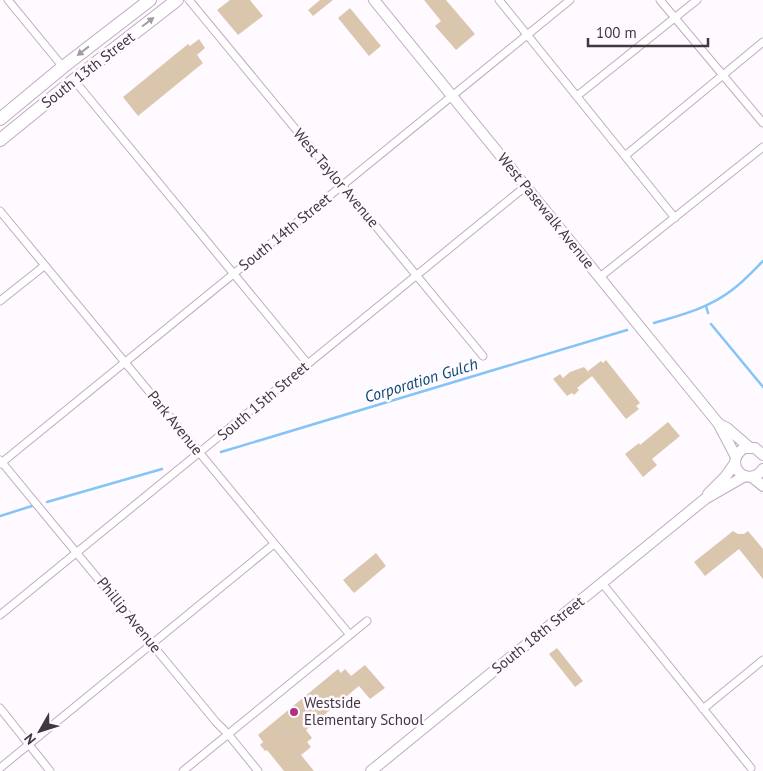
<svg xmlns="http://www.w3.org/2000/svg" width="763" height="771" font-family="'PT Sans',sans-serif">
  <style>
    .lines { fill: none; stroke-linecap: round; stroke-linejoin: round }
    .stream { stroke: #84c4f7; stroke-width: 2.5 }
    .building { fill: #dac6ad }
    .street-casing { stroke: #c0aac1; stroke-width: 9 }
    .secondary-casing { stroke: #c0aac1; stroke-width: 12 }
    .highway-casing { stroke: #c0aac1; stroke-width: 14 }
    .street { stroke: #fff; stroke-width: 7 }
    .secondary { stroke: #fff; stroke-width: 10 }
    .highway { stroke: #fff; stroke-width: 12 }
    .oneway { fill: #a09ba0 }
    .poi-dot { fill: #b1317e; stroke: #fffaff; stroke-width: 2 }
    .labels { text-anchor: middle; stroke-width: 5; stroke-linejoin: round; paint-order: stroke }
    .street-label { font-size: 15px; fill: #403740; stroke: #fffaff }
    .poi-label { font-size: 15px; fill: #403740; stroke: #fffaff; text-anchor: start }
    .water-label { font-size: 16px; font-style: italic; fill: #054871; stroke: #fffaff }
  </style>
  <rect width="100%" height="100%" fill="#fffaff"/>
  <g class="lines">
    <path class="stream" d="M706,306L708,313
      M654,323C681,315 709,308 732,290C743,282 753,271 763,261
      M711,324L763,387
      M221,452L627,330
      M47,502L162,469
      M0,516L32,506"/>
  </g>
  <path class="building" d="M230,0H250L263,16L238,35L217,10Z
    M320,0H333L313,16L308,10Z
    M424,0H446L475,34L456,50L435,26L441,21Z
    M350,8L381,46L369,56L338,18Z
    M199,39L205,48L197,55L203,63L138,116L123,97L188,44L190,46Z
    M606,360L640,403L636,406L639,409L626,419L588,371L601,361L603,363Z
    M584,367L592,376L577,388L579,390L574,395L572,393L567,396L553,379L560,374L563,378L570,372Z
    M668,422L680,436L652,459L657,465L643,477L625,454L639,443L640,445Z
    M733,531L738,534H744L748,531L763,549V579L739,549L705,576L694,562Z
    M376,553L386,566L354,593L343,580Z
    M557,648L583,681L575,687L549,654Z
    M365,665L385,688L370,699L359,686L306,730L312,738L307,742L311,747L301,755L314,771H284L267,750L265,751L260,745L263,742L258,735L338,669L341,673L345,669L351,676Z"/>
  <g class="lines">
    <g class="street-casing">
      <path id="street" d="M8,0L63,67
        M189,0L483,356
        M499,0L675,218
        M660,0L763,123
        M74,80L308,364
        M577,96L697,0
        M626,155L763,42
        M0,211L350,635
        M600,277L763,147
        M0,301L44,266
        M0,460L216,722L228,734L258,771
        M0,464L570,0
        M602,583L751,768
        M0,615L526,186
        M0,708L50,771
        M703,709L763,660
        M0,768L274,544
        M183,771L367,621"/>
    </g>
    <g class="secondary-casing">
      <path id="secondary" d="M374,0L718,423L736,457
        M719,424L727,428L749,447
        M763,455L755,448H744C721,464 748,490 763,469
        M752,477L763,486
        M708,494L725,477L735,463
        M371,771L705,499L745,476"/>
    </g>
    <g class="highway-casing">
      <path id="highway" d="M0,119L63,67L150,0
        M0,140L74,80L177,0"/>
    </g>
    <use href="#street" class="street"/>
    <use href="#secondary" class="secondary"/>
    <use href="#highway" class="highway"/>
  </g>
  <defs><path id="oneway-solid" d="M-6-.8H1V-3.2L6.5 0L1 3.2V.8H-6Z" transform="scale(1.25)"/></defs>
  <g class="oneway">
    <use href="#oneway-solid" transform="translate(148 22) rotate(-37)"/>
    <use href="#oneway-solid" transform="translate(83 51) rotate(142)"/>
  </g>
  <circle class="poi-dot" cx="294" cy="712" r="5"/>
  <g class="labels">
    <g class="street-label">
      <text transform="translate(88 70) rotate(-38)" y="5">South 13th Street</text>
      <text transform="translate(336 178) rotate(50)" y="5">West Taylor Avenue</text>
      <text transform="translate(546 211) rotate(51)" y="5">West Pasewalk Avenue</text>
      <text transform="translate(285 232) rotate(-39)" y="5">South 14th Street</text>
      <text transform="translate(263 401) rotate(-40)" y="5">South 15th Street</text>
      <text transform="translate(175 423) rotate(51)" y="5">Park Avenue</text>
      <text transform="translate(129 615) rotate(51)" y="5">Phillip Avenue</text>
      <text transform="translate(538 635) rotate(-39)" y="5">South 18th Street</text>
    </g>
    <g class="poi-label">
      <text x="304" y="708">Westside<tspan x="304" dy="17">Elementary School</tspan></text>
    </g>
    <g class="water-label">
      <text transform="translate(421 380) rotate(-17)" y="6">Corporation Gulch</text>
    </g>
  </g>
  <g transform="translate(40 731) rotate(231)" stroke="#fffaff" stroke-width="4" paint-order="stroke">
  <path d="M0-4L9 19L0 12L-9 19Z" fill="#403740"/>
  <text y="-8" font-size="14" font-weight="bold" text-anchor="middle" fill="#403740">N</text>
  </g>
  <path d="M588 38v8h120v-8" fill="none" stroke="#403740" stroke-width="2.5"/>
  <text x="596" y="38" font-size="15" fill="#403740" stroke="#fffaff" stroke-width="4" paint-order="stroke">100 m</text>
</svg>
